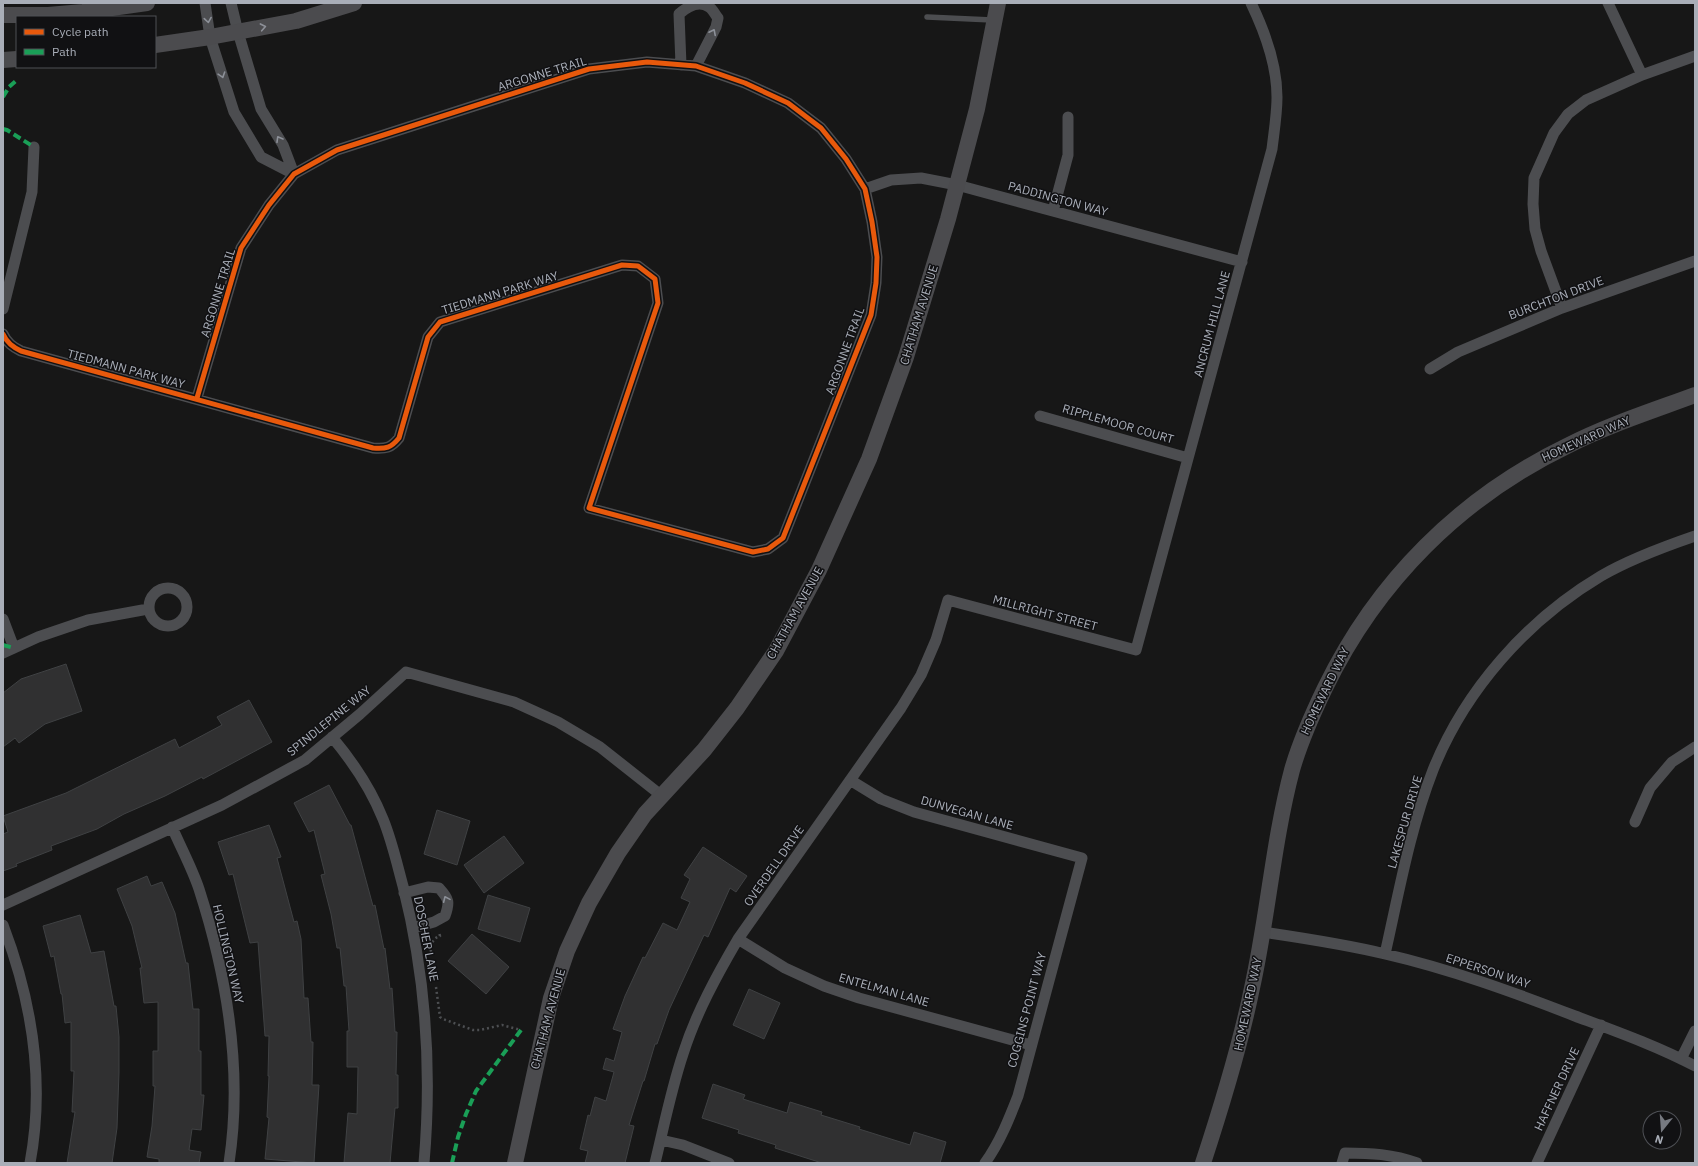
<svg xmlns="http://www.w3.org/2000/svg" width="1698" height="1166" font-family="'IBM Plex Sans',sans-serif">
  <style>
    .building { fill: #303031; stroke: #3f4143 }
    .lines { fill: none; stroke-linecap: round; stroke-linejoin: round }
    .path { stroke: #4d4f52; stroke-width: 2.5; stroke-dasharray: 2 3; stroke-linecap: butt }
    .lane { stroke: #4c4d50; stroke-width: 5.5 }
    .street { stroke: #4c4d50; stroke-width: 11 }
    .secondary { stroke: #4b4b4e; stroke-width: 16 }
    .quiet { stroke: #1a9f57; stroke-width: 4; stroke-dasharray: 8 4; stroke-linecap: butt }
    .cycleway-casing { stroke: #111113; stroke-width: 8 }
    .cycleway { stroke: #e8590c; stroke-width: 5 }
    .oneway { stroke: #8d9199 }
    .oneway2 { stroke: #8d9098 }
    .labels { text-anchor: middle; stroke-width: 3; stroke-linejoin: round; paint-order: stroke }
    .street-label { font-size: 12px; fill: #a9aeb8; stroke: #111113 }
  </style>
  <rect width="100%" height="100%" fill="#171717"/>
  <path class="building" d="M66,664L82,711L45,724L19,743L15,738L3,747V693L21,679Z
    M249,700L272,742L203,779L202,777L165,796L124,814L97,829L51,846L52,850L16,864L17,866L3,871V834L8,832L3,816L66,793L175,739L179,748L222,725L217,717Z
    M329,785L350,825H351L373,906L375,905L384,949L385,948L390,989L392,988L395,1032H397L396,1075H398V1108H395L390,1163H344L348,1113L357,1114L358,1067H347V1031H349L346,986H344L340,948H337L331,914L321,875L325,874L314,830L309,832L294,803Z
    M437,810L470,821L457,865L424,854Z
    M269,825L281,857L277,858L294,922L297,921L301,939L304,998H308L311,1042H313L312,1085H319L314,1163L265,1159L269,1118L267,1117L269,1076H268L269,1036H265L258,942L250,943L233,874L229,875L218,842Z
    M504,836L524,863L484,893L464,865Z
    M703,847L747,876L736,892L730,888L708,937L704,935L669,1010L657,1044H655L644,1081H643L629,1125L634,1126L625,1163H585L588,1151L580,1149L588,1115L590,1116L595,1097L606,1101L614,1072L603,1069L606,1058L614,1061L622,1032L613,1029L625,996L643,957L645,958L663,923L677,930L690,902L681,898L690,879L684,875Z
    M147,876L151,886L162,882L175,913L186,963H188L193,1009H199V1051H201V1095H204L201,1130L192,1129L189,1150L201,1152L199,1163H159V1159L147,1157L152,1126L155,1086H153V1051H158V1002L144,1003L140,968H142L132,926L117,889Z
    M488,895L530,908L520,942L478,929Z
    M80,915L91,953L104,951L114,1006H116L119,1037V1072L117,1128L112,1163H67L75,1112H72L74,1071H71V1022L65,1023L62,994H61L54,956L51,957L43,926Z
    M472,934L509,967L486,994L448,961Z
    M749,989L780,1003L764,1039L733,1025Z
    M713,1084L745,1095L743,1099L787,1113L790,1102L822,1112L821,1115L860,1127L859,1129L910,1145L914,1132L946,1142L940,1163H822L775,1148L776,1145L738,1133L739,1130L702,1118Z"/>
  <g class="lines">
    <path class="path" d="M431,952C430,945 433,938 440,936L439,932
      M436,987L440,1017L443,1019L473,1030H480L502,1025L521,1030"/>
    <path class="lane" d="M927,17L992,20"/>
    <path class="street" d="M205,3L210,37L234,112L261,157L294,174
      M231,3L238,32L261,109L283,145L294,174
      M1608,3L1642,75
      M681,65L679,14C687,7 699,0 709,7C713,9 715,15 718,18L716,27L696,66
      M865,189L891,180L921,178L957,185L1242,262
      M1053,211L1068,155V117
      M1562,308L1541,251L1535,229L1533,204L1534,178L1554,133L1568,114L1586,100L1642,75L1695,56
      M3,309L32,192L34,147
      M3,334C7,343 13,347 21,351L373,448C386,449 391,448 399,438L428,337L440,322L622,265L638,266L655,279L658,303L589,508L753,552L768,549L783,538L871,315L876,283L877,257L872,222L865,189L846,159L821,128L788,103L745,83L696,66L647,62L589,69L337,150L294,174L269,205L241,248L197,398
      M1430,369L1458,352L1562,308L1695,261
      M1040,416L1188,458
      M149 607a19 19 0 1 1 38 0a19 19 0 1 1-38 0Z
      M3,619L14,648
      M3,653L38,637L88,620L148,609
      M332,737C353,762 371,789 383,819C392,841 397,864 403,886C426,977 432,1070 424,1163
      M850,780L881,799L914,812L1082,858L1018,1096C1009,1119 1000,1142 985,1163
      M1635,822L1650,788L1672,762L1695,747
      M172,827C181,848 192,868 199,889C227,976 243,1071 229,1163
      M404,893L428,887L439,888C449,899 450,902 445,916L434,922L413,928
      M3,905L222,805L305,760L360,714L406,672L514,702L558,722L600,747L662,796
      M3,925C32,1001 45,1082 30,1163
      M1262,932C1303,938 1344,944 1385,954C1450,969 1513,992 1575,1016C1615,1031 1657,1046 1695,1066
      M738,939L785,968L824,986L859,998L1031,1045
      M1385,954C1399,892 1410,829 1433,770C1465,690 1527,620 1601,576C1630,559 1663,547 1695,536
      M1681,1059L1695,1031
      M661,1140L683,1145L729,1163
      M655,1163C664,1126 671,1090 683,1054C696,1013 717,975 738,939L901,708L921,675L936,640L948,600L1136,650L1272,149C1274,132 1277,114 1277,97C1277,64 1265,32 1251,3
      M1342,1163L1345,1153C1370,1153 1393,1154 1417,1163
      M1537,1163L1601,1025"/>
    <path class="secondary" d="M3,15H48L83,12L147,3
      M155,45L210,37L296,21L354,3
      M3,60L17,59
      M515,1163L551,998L567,951L589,903L618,853L645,814L704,750L737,708L776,651L819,570L869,459L906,357L948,219L977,109L998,3
      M1203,1163C1222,1105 1240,1047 1252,988C1268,916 1273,842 1292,770C1300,742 1312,715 1325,688C1377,581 1460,498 1567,446C1608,425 1652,411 1695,395"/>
    <path class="quiet" d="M3,97L9,87L18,79
      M3,129L7,130L34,147
      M3,645L14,648
      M452,1163L458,1137L466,1114L476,1091L521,1030"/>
    <g class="cycleway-casing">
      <path id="cycleway" d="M3,334C7,343 13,347 21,351L373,448C386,449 391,448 399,438L428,337L440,322L622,265L638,266L655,279L658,303L589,508L753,552L768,549L783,538L871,315L876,283L877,257L872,222L865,189L846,159L821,128L788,103L745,83L696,66L647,62L589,69L337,150L294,174L269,205L241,248L197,398"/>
    </g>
    <use href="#cycleway" class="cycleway"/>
  </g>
  <defs><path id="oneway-chevron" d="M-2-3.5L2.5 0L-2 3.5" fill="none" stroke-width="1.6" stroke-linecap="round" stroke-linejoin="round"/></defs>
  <g class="oneway">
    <use href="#oneway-chevron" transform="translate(208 20) rotate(81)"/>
    <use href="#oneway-chevron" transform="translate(713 32) rotate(-63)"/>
    <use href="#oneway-chevron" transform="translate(222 75) rotate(72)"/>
    <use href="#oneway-chevron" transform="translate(279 139) rotate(-120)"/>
    <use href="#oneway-chevron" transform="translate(446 899) rotate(-114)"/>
  </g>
  <use class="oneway2" href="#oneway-chevron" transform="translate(263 27) rotate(-11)"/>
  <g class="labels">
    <g class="street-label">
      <text transform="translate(542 74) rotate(-17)" y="4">ARGONNE TRAIL</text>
      <text transform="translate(1058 199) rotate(15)" y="4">PADDINGTON WAY</text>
      <text transform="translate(218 293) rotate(-73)" y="4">ARGONNE TRAIL</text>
      <text transform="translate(500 293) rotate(-17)" y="4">TIEDMANN PARK WAY</text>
      <text transform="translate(1556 298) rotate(-21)" y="4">BURCHTON DRIVE</text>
      <text transform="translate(919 315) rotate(-73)" y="4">CHATHAM AVENUE</text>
      <text transform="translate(1212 324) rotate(-75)" y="4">ANCRUM HILL LANE</text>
      <text transform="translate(845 351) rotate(-70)" y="4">ARGONNE TRAIL</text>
      <text transform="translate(126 369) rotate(15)" y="4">TIEDMANN PARK WAY</text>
      <text transform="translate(1118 424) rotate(16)" y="4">RIPPLEMOOR COURT</text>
      <text transform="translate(1586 439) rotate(-24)" y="4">HOMEWARD WAY</text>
      <text transform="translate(795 613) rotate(-61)" y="4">CHATHAM AVENUE</text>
      <text transform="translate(1045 613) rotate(15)" y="4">MILLRIGHT STREET</text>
      <text transform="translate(1325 691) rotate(-64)" y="4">HOMEWARD WAY</text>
      <text transform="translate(329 721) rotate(-39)" y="4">SPINDLEPINE WAY</text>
      <text transform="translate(967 813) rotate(16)" y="4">DUNVEGAN LANE</text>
      <text transform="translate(1405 822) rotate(-74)" y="4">LAKESPUR DRIVE</text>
      <text transform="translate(774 866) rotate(-55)" y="4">OVERDELL DRIVE</text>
      <text transform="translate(426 939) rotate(79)" y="4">DOSCHER LANE</text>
      <text transform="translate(228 954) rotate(77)" y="4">HOLLINGTON WAY</text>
      <text transform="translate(1488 971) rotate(18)" y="4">EPPERSON WAY</text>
      <text transform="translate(884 990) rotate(16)" y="4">ENTELMAN LANE</text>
      <text transform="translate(1248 1004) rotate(-78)" y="4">HOMEWARD WAY</text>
      <text transform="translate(1027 1010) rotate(-75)" y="4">COGGINS POINT WAY</text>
      <text transform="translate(548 1019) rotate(-75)" y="4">CHATHAM AVENUE</text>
      <text transform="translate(1557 1089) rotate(-65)" y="4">HAFFNER DRIVE</text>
    </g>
  </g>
  <rect width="1698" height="1166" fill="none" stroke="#a9aeb8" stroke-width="8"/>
  <rect x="16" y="16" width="140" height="52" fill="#111113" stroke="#4e5055"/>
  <rect x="24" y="29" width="20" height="6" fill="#e8590c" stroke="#4e5055"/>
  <text x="52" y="36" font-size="12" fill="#a9aeb8">Cycle path</text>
  <rect x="24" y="49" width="20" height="6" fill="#1a9f57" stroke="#4e5055"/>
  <text x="52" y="56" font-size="12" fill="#a9aeb8">Path</text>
  <g transform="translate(1662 1130) rotate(197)"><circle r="19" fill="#111113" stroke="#4e5055"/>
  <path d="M0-3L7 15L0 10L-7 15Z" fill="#767980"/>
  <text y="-6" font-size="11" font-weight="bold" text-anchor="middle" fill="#a9aeb8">N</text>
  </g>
</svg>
